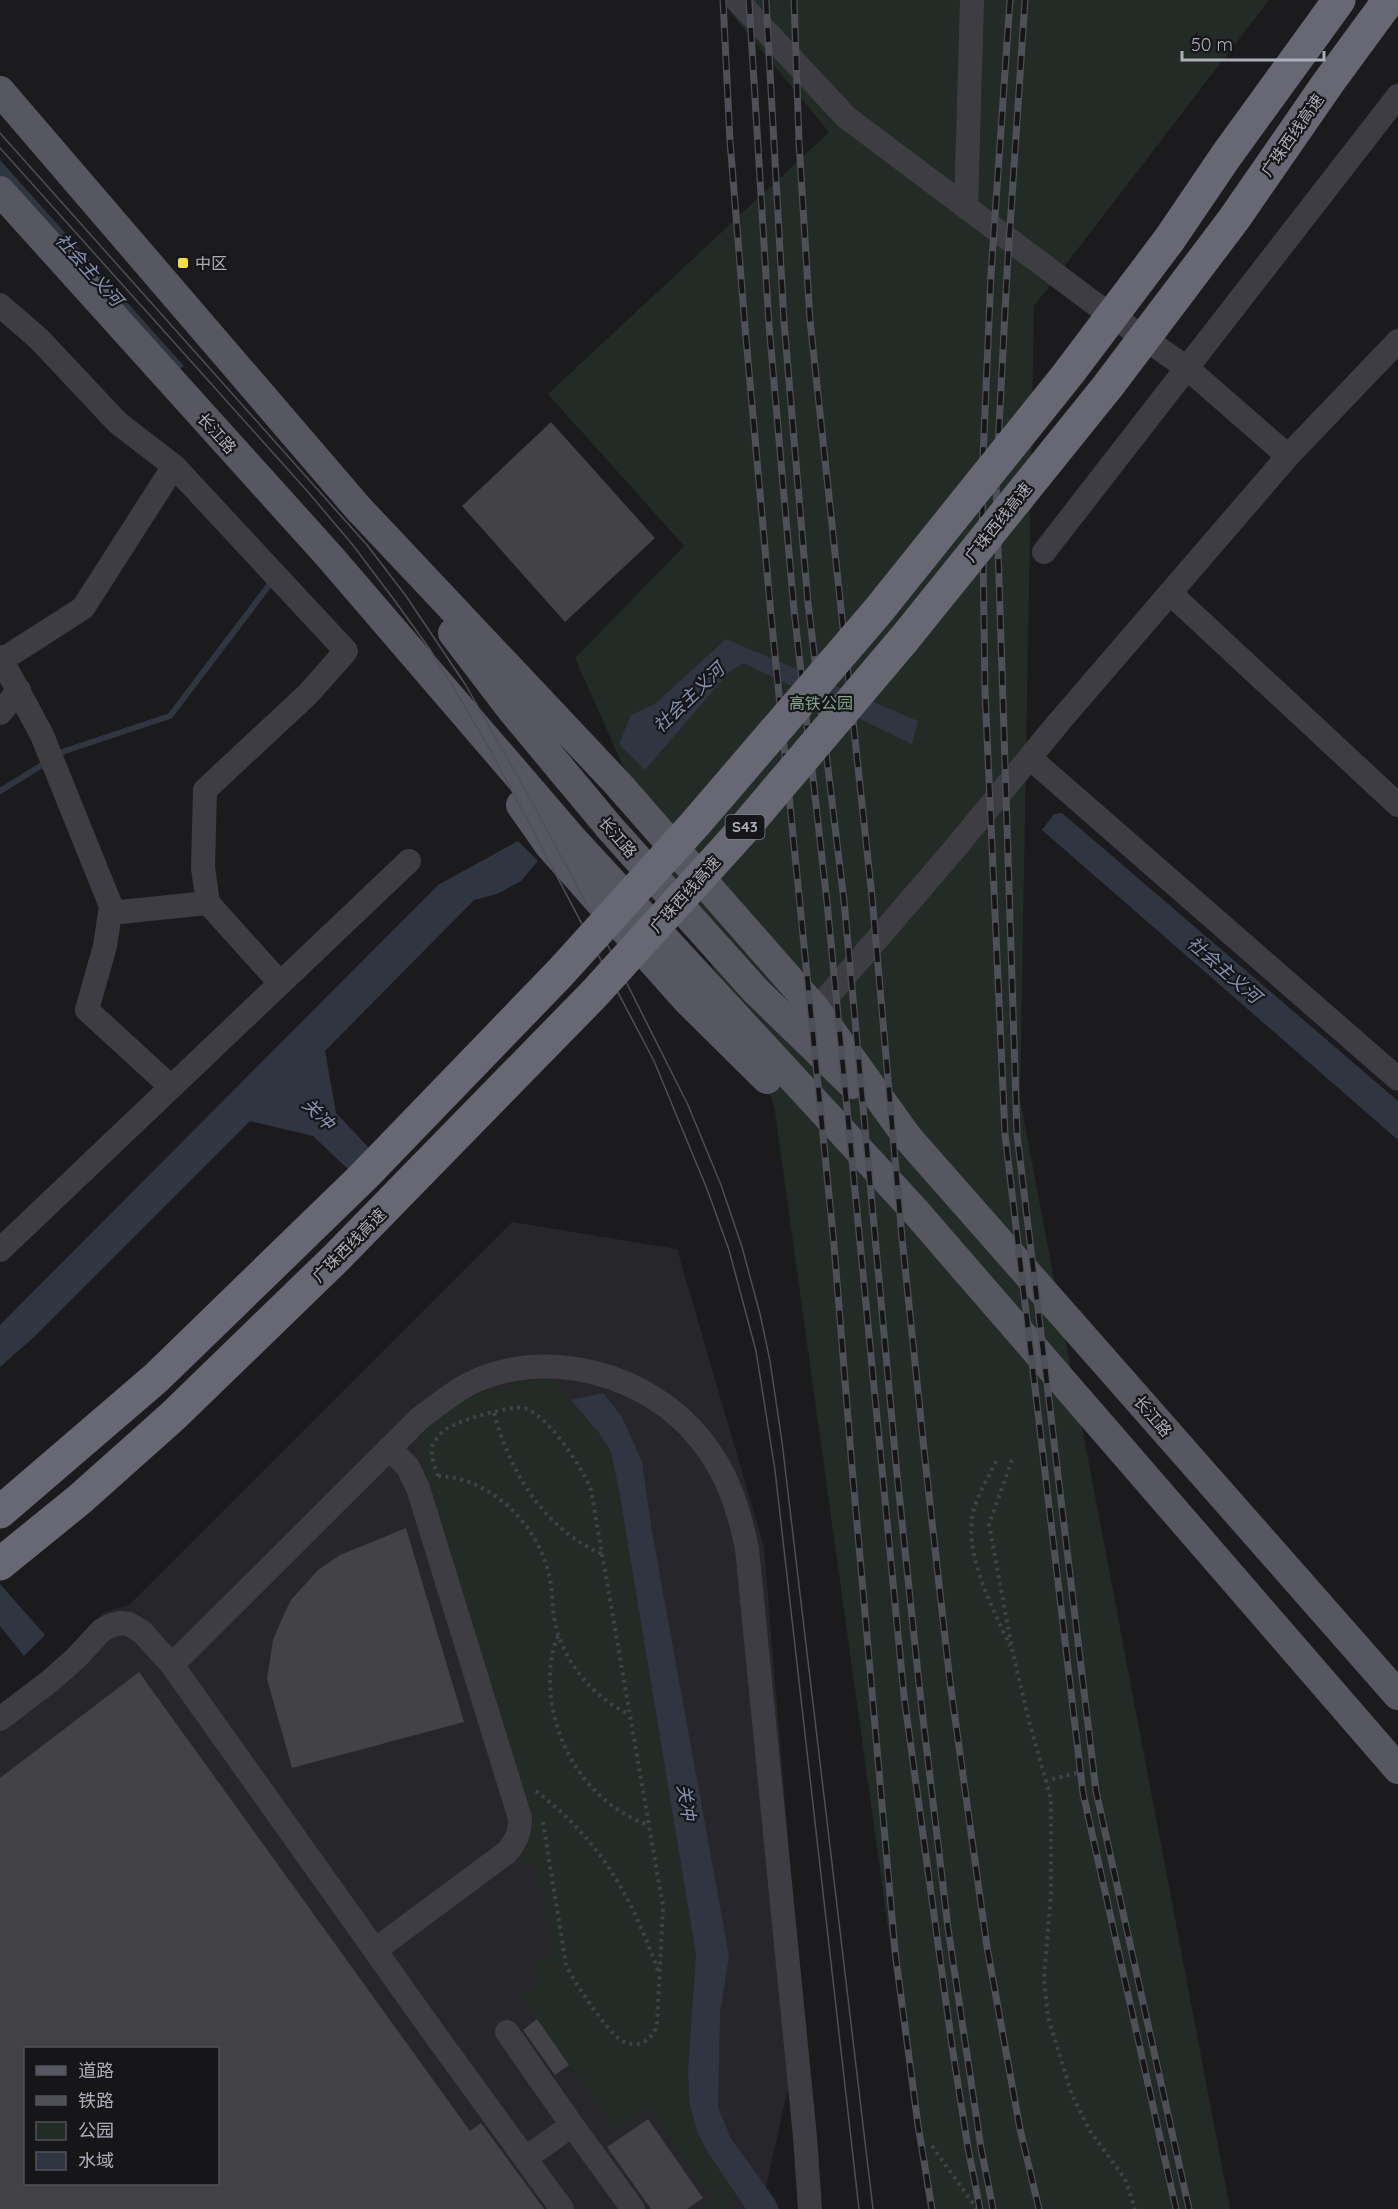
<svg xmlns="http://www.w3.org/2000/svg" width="1398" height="2209" font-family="Quicksand,'Noto Sans SC',sans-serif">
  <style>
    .built { fill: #27262a; fill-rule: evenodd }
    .green { fill: #222b25 }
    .water { fill: #303641 }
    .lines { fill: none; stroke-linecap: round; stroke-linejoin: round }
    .stream { stroke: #303641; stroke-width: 6 }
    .building { fill: #424247; fill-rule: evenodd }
    .path { stroke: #414249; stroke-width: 4; stroke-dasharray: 3 4.5; stroke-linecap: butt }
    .minor { stroke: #3e3d44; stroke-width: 24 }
    .major { stroke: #575761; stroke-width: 30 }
    .tram { stroke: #4e4f57; stroke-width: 1.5 }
    .rail-casing { stroke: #4e4f57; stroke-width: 7 }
    .rail { stroke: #161518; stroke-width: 4.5; stroke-dasharray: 14; stroke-linecap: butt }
    .highway-bridge { stroke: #676873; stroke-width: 33 }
    .poi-dot { fill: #f2dd3d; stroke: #161518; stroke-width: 2 }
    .labels { text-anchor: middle; stroke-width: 4.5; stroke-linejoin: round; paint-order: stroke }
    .shield { fill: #161518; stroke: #80808b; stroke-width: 1.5 }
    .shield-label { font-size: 15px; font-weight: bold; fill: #adaebc }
    .street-label { font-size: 16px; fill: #adaebc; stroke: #161518 }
    .poi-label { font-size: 16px; fill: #adaebc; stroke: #161518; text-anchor: start }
    .park-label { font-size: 16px; fill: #84a78e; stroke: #161518 }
    .water-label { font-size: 18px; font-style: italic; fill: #8594b6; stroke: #161518 }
  </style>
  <rect width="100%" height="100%" fill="#1b1a1d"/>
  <path class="built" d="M512,1222L677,1249L764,1547L803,2022L761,2209H0V1709L66,1655L103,1613L129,1605ZM26,2048H218V2184H26Z"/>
  <path class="green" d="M720,0H1269L1034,306L1020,1099L1230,2209H927L774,1105L575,658L684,546L548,394L829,132Z
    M552,1378L599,1433L611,1452L619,1490L696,1954L690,2105L697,2131L735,2193L731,2209H699L713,2199L649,2107L616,2130L521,1997L542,1981L533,1966L536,1961L554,1955L537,1865L524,1867L523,1861L534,1822L422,1457C420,1448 419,1439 424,1430C428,1424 437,1420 443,1416C479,1389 508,1382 552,1378Z"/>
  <path class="water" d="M0,160L184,366L174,373L0,181Z
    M726,639L918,721L912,744L744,663L729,672L645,770L619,744L631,715L655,704Z
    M1062,813L1398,1101V1140L1042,830L1054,814Z
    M518,841L538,861L521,881L497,894L474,900L325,1051L336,1113L371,1150L350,1171L313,1136L250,1121L33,1338L0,1367V1325L438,885Z
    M603,1393L622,1417L642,1462L652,1532L729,1956L720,2013L718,2107L730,2137L775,2200L779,2209H746L707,2151L697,2131L690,2105L688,2073L696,1954L619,1490L611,1452L599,1433L571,1400Z
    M0,1584L45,1635L24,1656L0,1626Z"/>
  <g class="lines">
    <path class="stream" d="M56,756L62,752L170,716L270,584
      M0,791L47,762"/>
  </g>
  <path class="building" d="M551,422L655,538L565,622L462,506Z
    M406,1528L464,1722L292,1768L267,1679L273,1640L285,1612L291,1600L318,1570L340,1555Z
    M139,1672L470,2131L481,2123L544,2209H0V1778ZM26,2049H218V2184H26Z
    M537,2019L569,2065L555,2075L523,2030Z
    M648,2119L703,2198L687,2209H651L607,2147Z"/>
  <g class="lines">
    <path class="path" d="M494,1413C510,1472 544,1529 602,1554
      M1012,1460L989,1524L1013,1654L1029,1721L1051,1799V1893L1044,1978L1048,2017L1072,2095L1090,2131L1125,2179L1135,2209
      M996,1461C990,1475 981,1488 976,1503C959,1548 992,1605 1010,1646
      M438,1476C435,1466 429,1454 433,1445C436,1438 442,1431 448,1428C461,1420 510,1405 524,1408C547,1414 583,1468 591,1490L663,1906L657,2025C652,2041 637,2050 621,2040C606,2030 574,1982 566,1965L543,1822
      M438,1476C489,1477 536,1523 548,1571C554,1591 551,1614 558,1634C569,1668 597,1700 629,1714
      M558,1636C549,1656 549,1678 551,1699C559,1756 594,1805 648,1825
      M1045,1781L1077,1773
      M536,1791C602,1842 631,1896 659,1973
      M932,2146L977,2209"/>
    <path class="minor" d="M737,0L846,117L1091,301L1187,368L1288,456
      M966,207L972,0
      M0,305L39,339L118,423L174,466L346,651L308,694L205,790L203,868L208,903L280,983
      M1044,552L1398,96
      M1170,593L1398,805
      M0,657L42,735L111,906L105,946L87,1010L171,1087
      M2,660L83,608L174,466
      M0,713L19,690
      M1030,758L1398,1079
      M110,913L208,903
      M816,1010L952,852L1059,722L1288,456L1398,341
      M0,1250L409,861
      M172,1665L420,1418C436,1406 452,1393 469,1384C546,1345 649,1374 701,1440C727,1472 739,1509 747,1549L805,2137L810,2209
      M0,1719L50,1681L76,1658L102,1630L110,1626L119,1623L129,1624L142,1632L172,1665L431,2029L562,2209
      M375,1950L506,1853C516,1842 520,1833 520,1818L418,1488L408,1467L389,1448
      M507,2032L572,2125
      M526,2158L572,2125L633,2209"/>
    <path class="major" d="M0,91L358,508L618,784L816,1010L908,1138L1398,1695
      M0,191L330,557L575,842L916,1212L1398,1769
      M453,633L511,709L610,828L755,990L852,1084
      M521,805L549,845L688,1001L767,1079"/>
    <path class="tram" d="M0,133L367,545L406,596L465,684L526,791L592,914L688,1105L721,1185L742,1247L760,1314L770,1361L782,1442L873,2209
      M0,148L308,492L352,544L392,597L429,648L455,690L491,751L654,1061L707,1189L729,1250L756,1351L775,1470L859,2209"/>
    <g class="rail-casing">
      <path id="rail" d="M723,0L730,141L745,327L771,615L834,1245L852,1467L895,1951L918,2125L932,2209
        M749,0L769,325L794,610L827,902L904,1696L952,2046L968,2148L980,2209
        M766,0L784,322L808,603L844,901L897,1474L920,1693L948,1928L981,2148L993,2209
        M794,0L799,142L810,320L872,897L902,1238L926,1468L950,1682L987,1947L1020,2129L1039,2209
        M1010,0L991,274L982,481L985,691L1005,1134L1083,1793L1176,2209
        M1025,0L1007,273L996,486L1017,1134L1096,1791L1189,2209"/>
    </g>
    <use href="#rail" class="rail"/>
    <path class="highway-bridge" d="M0,1512L156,1378L363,1177L560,973L695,824L878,611L1068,374L1169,240L1226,156L1339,0
      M0,1564L80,1499L173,1416L337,1257L594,994L741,832L905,638L1108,386L1234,219L1328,83L1389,0"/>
  </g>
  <rect class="poi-dot" x="177" y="257" width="12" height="12" rx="3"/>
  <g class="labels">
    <rect class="shield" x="725.5" y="815" width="39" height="24" rx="4.5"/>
    <g class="shield-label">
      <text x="745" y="832">S43</text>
    </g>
    <g class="street-label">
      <text transform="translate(1292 135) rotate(-55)" y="6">广珠西线高速</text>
      <text transform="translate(217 433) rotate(48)" y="6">长江路</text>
      <text transform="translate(998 522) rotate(-51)" y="6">广珠西线高速</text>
      <text transform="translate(618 837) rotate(49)" y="6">长江路</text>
      <text transform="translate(685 894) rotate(-48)" y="6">广珠西线高速</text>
      <text transform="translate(349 1245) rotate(-45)" y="6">广珠西线高速</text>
      <text transform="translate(1153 1416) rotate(49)" y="6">长江路</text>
    </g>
    <g class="poi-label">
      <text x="195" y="269">中区</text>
    </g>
    <g class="park-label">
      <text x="821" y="709">高铁公园</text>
    </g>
    <g class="water-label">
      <text transform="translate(89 270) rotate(48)" y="6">社会主义河</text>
      <text transform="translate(689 698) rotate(-44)" y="6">社会主义河</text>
      <text transform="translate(1224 970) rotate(41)" y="6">社会主义河</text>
      <text transform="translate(318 1114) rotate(45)" y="6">关冲</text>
      <text transform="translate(686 1802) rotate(81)" y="6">关冲</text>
    </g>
  </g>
  <rect x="24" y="2047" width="195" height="138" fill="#161518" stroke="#52525a" stroke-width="1.5"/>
  <rect x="36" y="2066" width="30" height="9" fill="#575761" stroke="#52525a" stroke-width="1.5"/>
  <text x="78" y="2077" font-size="18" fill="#adaebc">道路</text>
  <rect x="36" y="2096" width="30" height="9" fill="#4e4f57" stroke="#52525a" stroke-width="1.5"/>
  <text x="78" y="2107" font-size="18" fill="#adaebc">铁路</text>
  <rect x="36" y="2122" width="30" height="18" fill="#222b25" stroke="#52525a" stroke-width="1.5"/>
  <text x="78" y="2137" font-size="18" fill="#adaebc">公园</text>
  <rect x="36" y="2152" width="30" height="18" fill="#303641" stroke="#52525a" stroke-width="1.5"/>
  <text x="78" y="2167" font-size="18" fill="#adaebc">水域</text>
  <path d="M1182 51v9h142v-9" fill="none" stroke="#adaebc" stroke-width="3"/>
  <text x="1191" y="51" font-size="18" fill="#adaebc" stroke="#161518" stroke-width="4.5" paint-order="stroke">50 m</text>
</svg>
